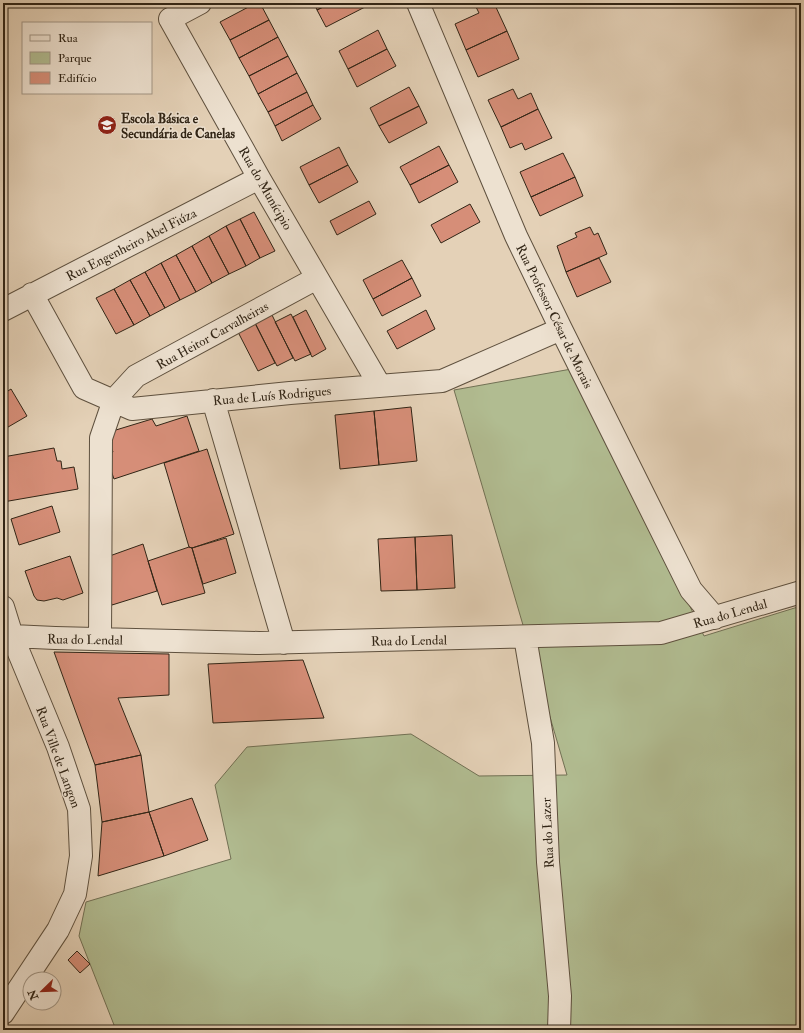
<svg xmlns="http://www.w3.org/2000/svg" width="804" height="1033" font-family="'IM FELL Double Pica',serif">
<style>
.green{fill:#b1bc91;stroke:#717054}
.building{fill:#d68e78;stroke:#312516}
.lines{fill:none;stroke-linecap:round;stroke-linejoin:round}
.minor-casing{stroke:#5e503e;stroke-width:24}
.minor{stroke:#ede1d0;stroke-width:22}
.labels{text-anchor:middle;stroke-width:3;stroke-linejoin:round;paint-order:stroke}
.poi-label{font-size:13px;font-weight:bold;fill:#312516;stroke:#ede1d0;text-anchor:start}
.street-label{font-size:13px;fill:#312516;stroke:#ede1d0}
</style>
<rect width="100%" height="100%" fill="#e4d1b7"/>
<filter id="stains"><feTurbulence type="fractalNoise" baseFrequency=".005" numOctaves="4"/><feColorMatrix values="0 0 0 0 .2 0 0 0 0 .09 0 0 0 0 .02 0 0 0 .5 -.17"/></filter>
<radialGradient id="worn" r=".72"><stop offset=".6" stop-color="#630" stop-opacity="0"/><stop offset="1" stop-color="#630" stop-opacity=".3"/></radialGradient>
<path class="green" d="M577 368 704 636 801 606V1030H116L79 936 86 902 231 859 215 785 247 747 411 734 479 776 567 775 454 390Z"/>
<path class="building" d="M256 3H260L269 20 230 40 220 22Z
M314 3H331L317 10Z
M331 3H363L365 7 326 27 317 10Z
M474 3H494L507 31 466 50 455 24 479 13Z
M269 20 278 37 239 58 230 40Z
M378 30 387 49 348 69 339 51Z
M507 31 519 59 478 77 466 50Z
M278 37 288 56 249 76 239 58Z
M387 49 396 66 357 87 348 69Z
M288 56 297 73 258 94 249 76Z
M297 73 307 92 268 112 258 94Z
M409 87 419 106 379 126 370 108Z
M513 89 518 99 531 93 538 109 501 127 488 100Z
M307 92 313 105 275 126 268 112Z
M313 105 321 119 282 141 275 126Z
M419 106 427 123 389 143 379 126Z
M538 109 552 138 525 150 522 143 510 148 501 127Z
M439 146 449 165 410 185 400 167Z
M339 147 348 165 309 185 300 167Z
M563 153 575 177 531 197 520 172Z
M348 165 358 182 319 203 309 185Z
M449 165 458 182 419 203 410 185Z
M575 177 583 196 540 216 531 197Z
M369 201 376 214 337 235 330 221Z
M470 204 480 222 441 243 431 225Z
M254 212 275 251 260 258 240 219Z
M240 219 260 258 246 266 226 226Z
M226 226 246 266 229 274 209 236Z
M590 227 594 235 598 233 607 254 566 272 557 246 577 237 575 233Z
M209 236 229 274 212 283 192 246Z
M192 246 212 283 196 292 176 255Z
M176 255 196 292 180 300 161 263Z
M599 258 611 282 577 297 566 272Z
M402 260 412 278 373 299 363 280Z
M161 263 180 300 165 308 145 272Z
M145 272 165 308 150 316 130 280Z
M412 278 421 296 382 316 373 299Z
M130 280 150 316 134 325 114 289Z
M114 289 134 325 116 334 96 298Z
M306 310 326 349 312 357 293 317Z
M426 310 435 329 397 349 387 331Z
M291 314 311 354 295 361 275 322Z
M272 315 293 358 277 366 255 323Z
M255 323 275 363 258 371 238 332Z
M11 389 27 416 3 430V394Z
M411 407 417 461 379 465 374 411Z
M374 411 379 465 340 469 335 415Z
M187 416 199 451 114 479 106 456 113 452 106 433 152 419 156 426Z
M54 448 57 461H61L62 469 74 467 78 489 3 502V457Z
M207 449 234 534 192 548 189 547 164 463Z
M52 506 60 532 19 545 11 519Z
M452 535 455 588 417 590 415 537Z
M415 537 417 590 381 591 378 539Z
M226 538 236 573 203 584 192 548Z
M143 544 157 591 112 605 106 584 104 558Z
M189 547 192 548 205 593 162 605 148 561Z
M70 556 83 593 63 600 57 598 44 601 37 600 34 596 25 571Z
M54 652 169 654V695L118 698 141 755 95 765Z
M303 660 324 718 213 723 208 664Z
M141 755 149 812 102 822 95 765Z
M192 798 208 840 164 856 149 812Z
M149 812 164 856 98 876 102 822Z
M77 951 90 964 80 973 68 960Z"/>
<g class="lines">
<g class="minor-casing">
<path id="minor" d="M200 3 170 19 259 178 380 386
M418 3 516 236 561 329 691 590 715 618
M32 294 84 388 132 409 290 393 442 381 561 329
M3 310 259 178
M213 400 284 643
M3 607 12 636 58 747 79 809 81 856 75 894 58 930 3 1013
M12 636 55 638 259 643 661 633 801 592
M525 637 543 743 548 862 560 996 559 1030
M100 639 101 438 114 400 136 376 317 278"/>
</g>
<use href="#minor" class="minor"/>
</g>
<defs>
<g id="school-disc" transform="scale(1)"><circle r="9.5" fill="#8f2418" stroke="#ede1d0"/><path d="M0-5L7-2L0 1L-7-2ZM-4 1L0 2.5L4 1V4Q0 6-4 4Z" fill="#fff"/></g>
</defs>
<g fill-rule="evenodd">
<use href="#school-disc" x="107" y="125"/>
</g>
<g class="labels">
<g class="poi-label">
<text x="121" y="123">Escola Básica e<tspan x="121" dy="15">Secundária de Canelas</tspan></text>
</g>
<g class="street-label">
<text transform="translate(266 188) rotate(60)" y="5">Rua do Munícipio</text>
<text transform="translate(131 244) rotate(-27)" y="5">Rua Engenheiro Abel Fiúza</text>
<text transform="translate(555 316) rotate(64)" y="5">Rua Professor César de Morais</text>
<text transform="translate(212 335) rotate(-29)" y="5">Rua Heitor Carvalheiras</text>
<text transform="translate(272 395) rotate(-5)" y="5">Rua de Luís Rodrigues</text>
<text transform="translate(730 613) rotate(-16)" y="5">Rua do Lendal</text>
<text transform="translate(85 639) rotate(1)" y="5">Rua do Lendal</text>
<text transform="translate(409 640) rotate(-1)" y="5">Rua do Lendal</text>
<text transform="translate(59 757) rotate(70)" y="5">Rua Ville de Langon</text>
<text transform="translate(547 833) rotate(-93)" y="5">Rua do Lazer</text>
</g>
</g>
<rect width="804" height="1033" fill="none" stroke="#e4d1b7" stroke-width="16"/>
<rect x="4" y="4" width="796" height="1025" fill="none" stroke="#312516" stroke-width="2"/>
<rect x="8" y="8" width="788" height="1017" fill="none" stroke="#312516"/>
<rect x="22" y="22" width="130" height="72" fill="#ede1d0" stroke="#a29686"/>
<rect x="30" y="35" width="20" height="6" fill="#ede1d0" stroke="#a29686"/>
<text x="58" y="42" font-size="12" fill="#312516">Rua</text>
<rect x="30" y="52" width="20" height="12" fill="#b1bc91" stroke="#a29686"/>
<text x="58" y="62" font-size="12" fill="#312516">Parque</text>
<rect x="30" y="72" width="20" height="12" fill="#d68e78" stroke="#a29686"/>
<text x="58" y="82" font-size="12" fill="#312516">Edifício</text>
<g transform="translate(42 991) rotate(247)"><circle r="19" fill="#ede1d0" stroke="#a29686"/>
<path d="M0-3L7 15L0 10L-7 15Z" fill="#8f2418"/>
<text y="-6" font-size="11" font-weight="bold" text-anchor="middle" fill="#312516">N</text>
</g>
<rect width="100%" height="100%" filter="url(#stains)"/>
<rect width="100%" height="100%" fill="url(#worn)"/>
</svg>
